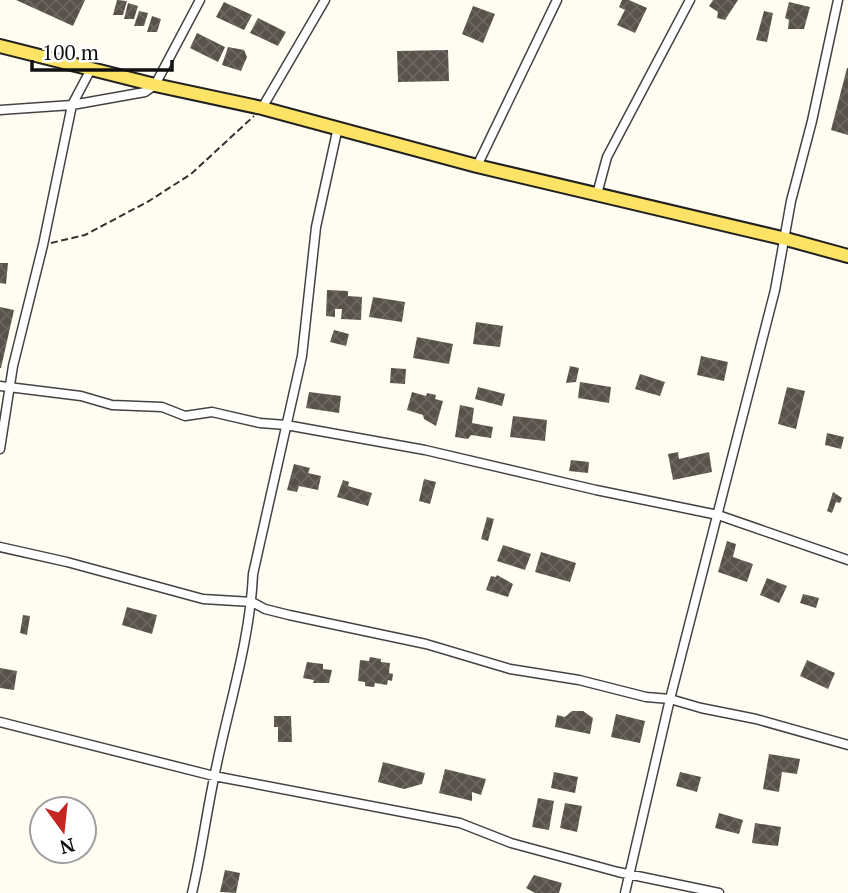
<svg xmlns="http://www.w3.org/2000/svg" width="848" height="893" font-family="'PT Serif',serif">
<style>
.building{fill:url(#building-cross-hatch)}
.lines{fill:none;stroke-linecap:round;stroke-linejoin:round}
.minor-casing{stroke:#434343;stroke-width:11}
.primary-casing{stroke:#212121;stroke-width:16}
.path{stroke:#323232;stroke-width:2;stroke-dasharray:7 3.5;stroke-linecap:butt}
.minor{stroke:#fff;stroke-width:8}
.primary{stroke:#fce365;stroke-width:12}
</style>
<defs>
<pattern id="building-cross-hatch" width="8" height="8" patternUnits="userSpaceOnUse" patternTransform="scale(1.75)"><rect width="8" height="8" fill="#59524b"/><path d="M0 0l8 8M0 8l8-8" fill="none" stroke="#6c6661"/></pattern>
</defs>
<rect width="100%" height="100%" fill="#fffdf2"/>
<path class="building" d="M16 0H85L73 26Z
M117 0 127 1 123 15H113Z
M622 0H629L647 8 635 33 617 25 625 10 619 7Z
M713 0H738L725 20 717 18 718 12 709 6Z
M224 2 252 15 244 30 216 17Z
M789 2 810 7 804 29H788L789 20 785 18Z
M128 3 138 6 134 19H124Z
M473 6 495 14 483 43 462 34Z
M139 11 148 13 144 26H134Z
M764 11 773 13 767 42 756 40Z
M152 16 161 19 157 32H147Z
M258 18 286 32 278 46 250 33Z
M197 33 225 47 218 62 190 48Z
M228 47 244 50 247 57 241 71 222 65Z
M448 50 449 81 398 82 397 51Z
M847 68H848V135L831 130Z
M0 263H8L6 284 0 283Z
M327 290 348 291V296L362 297 361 320 341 319 342 309H335V317L326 316Z
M373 297 405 302 402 322 369 317Z
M0 307 14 310 1 368H0Z
M476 322 503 326 500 347 473 344Z
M334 330 349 334 346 346 330 342Z
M417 337 453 344 449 364 413 358Z
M701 356 728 362 724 381 697 375Z
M570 366 579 368 576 382 566 383Z
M391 368 406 369 405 384 390 383Z
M640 374 665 382 660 396 635 389Z
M580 382 611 387 609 403 578 398Z
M478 387 505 394 502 406 475 399Z
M787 387 805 391 796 429 778 424Z
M309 392 341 396 339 413 306 408Z
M412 392 426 396 427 393 436 395 435 399 443 401 436 426 424 419 423 415 407 410Z
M460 405 474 408 472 423 493 427 491 438 471 435 468 439 455 437Z
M513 416 547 420 545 441 510 437Z
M827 433 844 437 841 449 825 445Z
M678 452 679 459 709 452 712 472 673 480 668 454Z
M571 460 589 462 588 473 569 471Z
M294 464 310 468 308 473 321 476 318 490 299 486 297 492 287 490Z
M424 479 436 482 430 504 419 501Z
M343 480 349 482 348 486 372 493 368 506 337 497Z
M833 492 842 498 840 503 836 502 832 513 827 511Z
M487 517 494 519 488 541 481 539Z
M727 541 736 544 733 557 753 564 747 582 718 572Z
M503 545 531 554 525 570 497 561Z
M541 552 576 563 570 582 535 572Z
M497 575 513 584 508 597 486 590 491 576 496 577Z
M767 578 787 586 779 603 760 595Z
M803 594 819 598 816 608 800 603Z
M127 607 157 615 152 634 122 625Z
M23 615 30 616 27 635 20 633Z
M370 657 381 659V662L390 663 389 673 393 674 392 681 388 680 387 685 375 683 374 687 365 686V682L358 681 360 660 369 661Z
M807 660 835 673 828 689 800 676Z
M307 662 323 664V669L332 670 329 683H313L314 680 303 678Z
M0 668 17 671 14 690 0 688Z
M572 711H583L593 718 590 734 555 727 557 715 565 717Z
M616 714 645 721 640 743 611 737Z
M274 716H291L292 742H278V727H274Z
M769 754 800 759 797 774 782 772 779 792 763 789Z
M383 762 425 773 422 784 404 789 378 782Z
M445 769 486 779 481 795 472 792V801L439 793Z
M554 772 578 777 575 793 551 788Z
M680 772 701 777 697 792 676 786Z
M538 798 554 801 549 830 532 827Z
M565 803 582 806 577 832 560 828Z
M719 813 743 820 739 834 715 828Z
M755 823 781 827 778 846 752 843Z
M225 870 240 873 236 893 220 892Z
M534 875 562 883 559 893H535L526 888Z"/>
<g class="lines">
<g class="minor-casing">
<path id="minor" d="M262 108 325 0
M0 110 72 105 145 92 155 85 200 0
M477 166 557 0
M597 194 607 157 690 0
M0 386 81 396 112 405 162 407 185 416 212 412 260 423 286 425 425 450 596 490 718 515 848 560
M0 449 13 366 43 245 72 105 91 69
M0 547 67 562 203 599 252 602 265 609 289 615 426 644 510 669 579 680 646 697 670 699 701 708 756 719 848 745
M0 722 214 776 460 823 511 843 618 872 719 893
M192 893C201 855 206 816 214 778 227 710 250 643 253 574L302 356 316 227 338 127
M625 893 670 699 775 290 791 201 812 121 838 0"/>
</g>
<g class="primary-casing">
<path id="primary" d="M0 46 155 85 262 108 477 166 786 239 848 256"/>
</g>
<path class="path" d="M51 243 85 235 149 201 191 174 254 116"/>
<use href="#minor" class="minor"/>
<use href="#primary" class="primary"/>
</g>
<g transform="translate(63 830) rotate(165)"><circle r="33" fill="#ffffff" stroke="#9f9f9f" stroke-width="2"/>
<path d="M0-5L12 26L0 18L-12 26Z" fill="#c52622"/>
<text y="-10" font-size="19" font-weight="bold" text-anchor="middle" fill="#101010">N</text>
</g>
<path d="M32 60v10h140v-10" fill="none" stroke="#101010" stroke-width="3.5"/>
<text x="42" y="60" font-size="21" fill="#101010" stroke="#ffffff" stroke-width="5" paint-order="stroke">100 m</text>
</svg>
